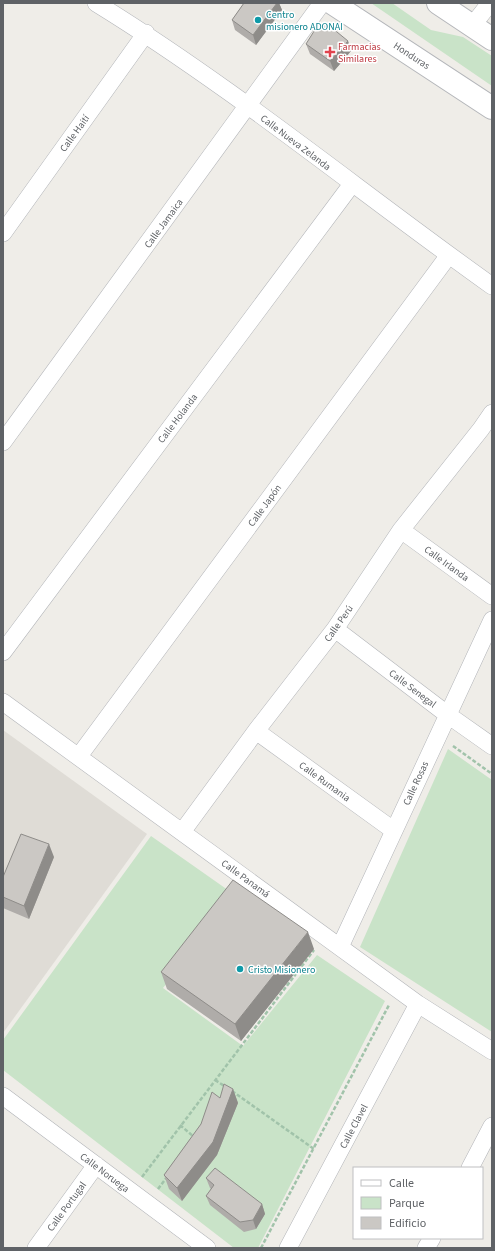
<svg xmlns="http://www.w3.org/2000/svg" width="495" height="1251" font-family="'Source Sans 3',sans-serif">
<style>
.education{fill:#dfdcd6}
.green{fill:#c9e3c8}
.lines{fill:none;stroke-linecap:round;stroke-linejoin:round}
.street-casing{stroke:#b2b4b8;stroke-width:18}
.secondary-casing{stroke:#b4b6ba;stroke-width:24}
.path{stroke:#a1c3aa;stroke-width:2.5;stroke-dasharray:4 2;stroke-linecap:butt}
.street{stroke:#fff;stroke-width:17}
.secondary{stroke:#fff;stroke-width:22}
.wall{fill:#afaca9}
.shaded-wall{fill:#8e8c89}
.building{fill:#cbc8c4;stroke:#8e8c89}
.culture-dot{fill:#0f9aa8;stroke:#fff;stroke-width:1.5}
.health-dot{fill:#e0444e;stroke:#fff;stroke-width:1.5}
.labels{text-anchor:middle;stroke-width:3;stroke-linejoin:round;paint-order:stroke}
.culture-label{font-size:10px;fill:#0d838f;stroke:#fff;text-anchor:start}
.health-label{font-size:10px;fill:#be3a42;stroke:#fff;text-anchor:start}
.street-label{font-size:10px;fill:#5f6266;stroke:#fff}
</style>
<rect width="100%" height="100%" fill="#efede8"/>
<path class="education" d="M3 730 147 834 3 1033Z"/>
<path class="green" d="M371 3H392L431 30 463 37 492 56V86Z
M448 749 492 780V1032L360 947Z
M151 836 235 895 163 988 243 1046 317 955 385 1001 258 1248H234L3 1070V1040Z"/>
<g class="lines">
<g class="street-casing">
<path id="street" d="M96 3C234 88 360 192 492 286
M472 26 490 3
M3 233 146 33
M3 442 322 3
M401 530 492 596
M335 629 448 715 492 746
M3 652 352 184
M3 702 418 1004 492 1051
M256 731 393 830
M79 756 449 255
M182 832 256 731 335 629 401 530 481 429 492 413
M340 947 492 620
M3 1096 207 1248
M470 1168 492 1126
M36 1248 96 1165
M288 1248 418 1004
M426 1248 432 1238"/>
</g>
<g class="secondary-casing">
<path id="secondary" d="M332 3 492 108
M438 3 492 39"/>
</g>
<path class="path" d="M453 746 492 774
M215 1080 226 1087
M232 1091 314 1149
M180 1125 194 1137
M142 1177 314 950
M158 1189 167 1177
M261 1248 389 1005"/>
<use href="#street" class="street"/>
<use href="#secondary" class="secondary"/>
</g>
<path class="wall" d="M244 3H279L282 10 256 45 235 30 232 20Z
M348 41 351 51 334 71 310 54 306 44Z
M54 857 29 919 3 908V877Z
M314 949 241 1041 167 989 161 972Z
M233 1089 238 1103 217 1155 182 1201 169 1189 164 1175 220 1098Z
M206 1178 262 1204 265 1214 256 1229 244 1232 210 1205 206 1196 211 1189 210 1188Z"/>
<path class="shaded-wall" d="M277 3H279L282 10 256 45 253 35Z
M348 41 351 51 334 71 330 61Z
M49 844 54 857 29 919 24 906Z
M308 932 314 949 241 1041 235 1024Z
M233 1089 238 1103 217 1155 182 1201 177 1188Z
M262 1204 265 1214 256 1229 253 1220Z"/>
<path class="building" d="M244 3H277L253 35 232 20Z
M326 23 348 41 330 61 306 44 316 28Z
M21 834 49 844 24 906 3 897V877Z
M233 880 308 932 235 1024 161 972Z
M224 1084 233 1089 213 1142 177 1188 164 1175 201 1124 212 1092 220 1098Z
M215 1168 262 1204 253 1220 240 1222 206 1196 214 1185 206 1178Z"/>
<g class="culture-dot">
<circle cx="258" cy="20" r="4"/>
<circle cx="240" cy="969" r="4"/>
</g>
<path class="health-dot" d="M328 46h4v4h4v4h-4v4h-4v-4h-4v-4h4z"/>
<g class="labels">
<g class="culture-label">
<text x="266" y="18">Centro<tspan x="266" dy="12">misionero ADONAI</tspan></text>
<text x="248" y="973">Cristo Misionero</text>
</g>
<g class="health-label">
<text x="338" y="50">Farmacias<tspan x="338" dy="12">Similares</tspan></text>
</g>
<g class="street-label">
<text transform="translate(412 55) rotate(33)" y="4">Honduras</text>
<text transform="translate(74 133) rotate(-54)" y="4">Calle Haití</text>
<text transform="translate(296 142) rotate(37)" y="4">Calle Nueva Zelanda</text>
<text transform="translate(163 223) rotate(-54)" y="4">Calle Jamaica</text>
<text transform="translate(177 418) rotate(-53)" y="4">Calle Holanda</text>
<text transform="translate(264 505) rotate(-54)" y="4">Calle Japón</text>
<text transform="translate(447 563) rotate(36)" y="4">Calle Irlanda</text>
<text transform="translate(338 623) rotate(-55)" y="4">Calle Perú</text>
<text transform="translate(413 688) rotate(37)" y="4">Calle Senegal</text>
<text transform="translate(325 781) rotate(36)" y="4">Calle Rumania</text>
<text transform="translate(415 783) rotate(-65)" y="4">Calle Rosas</text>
<text transform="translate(246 878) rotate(36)" y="4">Calle Panamá</text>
<text transform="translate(353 1126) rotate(-62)" y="4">Calle Clavel</text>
<text transform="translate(105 1172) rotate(37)" y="4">Calle Noruega</text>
<text transform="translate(66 1206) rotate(-54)" y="4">Calle Portugal</text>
</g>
</g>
<rect width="495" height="1251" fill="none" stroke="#5f6266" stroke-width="8"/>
<rect x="353" y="1167" width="130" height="72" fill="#ffffff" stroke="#bfc0c2"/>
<rect x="361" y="1180" width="20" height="6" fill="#ffffff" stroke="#bfc0c2"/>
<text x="389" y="1187" font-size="12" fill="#5f6266">Calle</text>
<rect x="361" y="1197" width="20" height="12" fill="#c9e3c8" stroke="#bfc0c2"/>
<text x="389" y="1207" font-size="12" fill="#5f6266">Parque</text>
<rect x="361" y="1217" width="20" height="12" fill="#cbc8c4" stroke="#bfc0c2"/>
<text x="389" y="1227" font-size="12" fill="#5f6266">Edificio</text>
</svg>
